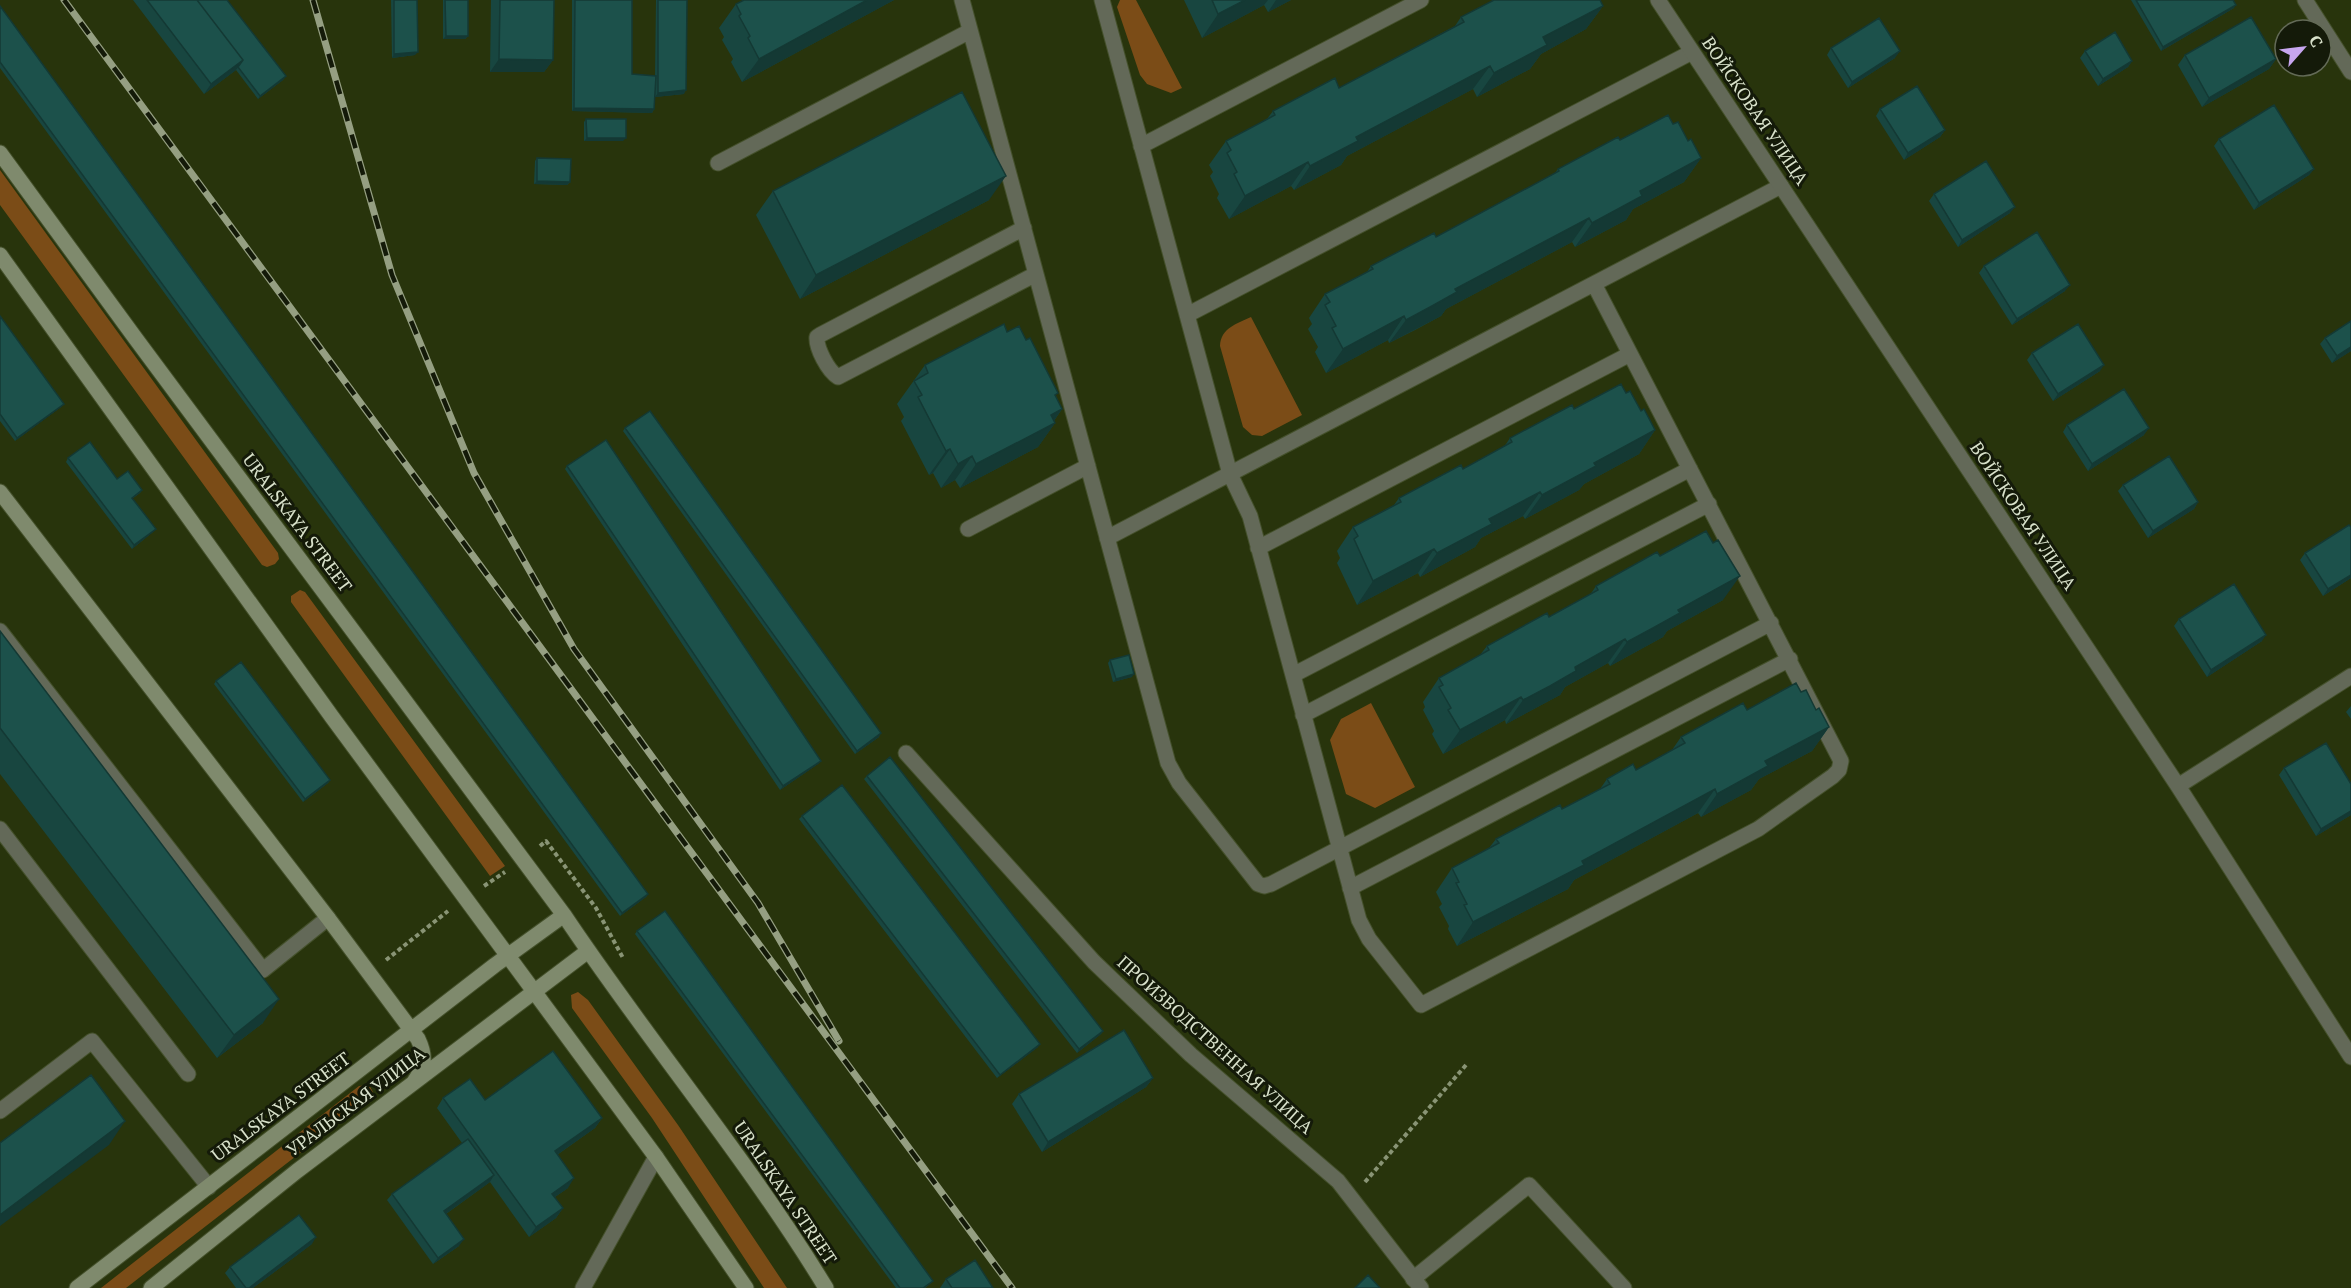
<svg xmlns="http://www.w3.org/2000/svg" width="2351" height="1288" font-family="'PT Serif',serif">
<style>
.green{fill:#7b4c17}
.lines{fill:none;stroke-linecap:round;stroke-linejoin:round}
.lane-casing{stroke:#44502b;stroke-width:17}
.street-casing{stroke:#44502b;stroke-width:17}
.secondary-casing{stroke:#44502b;stroke-width:17}
.path{stroke:#899475;stroke-width:4;stroke-dasharray:4.5 3;stroke-linecap:butt}
.lane{stroke:#636958;stroke-width:15}
.street{stroke:#636958;stroke-width:15}
.secondary{stroke:#7f8a6d;stroke-width:15}
.rail-casing{stroke:#959f82;stroke-width:7}
.rail{stroke:#141a09;stroke-width:4.5;stroke-dasharray:14;stroke-linecap:butt}
.wall{fill:#184640}
.shaded-wall{fill:#143934}
.building{fill:#1c514b;stroke:#143934;stroke-width:1.5}
.labels{text-anchor:middle;stroke-width:6;stroke-linejoin:round;paint-order:stroke}
.street-label{font-size:18px;fill:#d9e2cb;stroke:#141a09}
</style>
<rect width="100%" height="100%" fill="#28340c"/>
<path class="green" d="M1120 0H1136L1182 88 1171 93 1147 84 1140 75 1117 7Z
M0 170 278 553 279 559 275 564 267 567 262 565 0 205Z
M1251 317 1302 415 1262 436 1252 435 1243 427 1220 346C1221 328 1236 324 1251 317Z
M300 590 305 592 505 866 490 876 291 602V596Z
M1371 703 1415 787 1375 808 1346 794 1330 740 1341 719Z
M578 992 588 1000 678 1125 787 1288H764L652 1118 572 1008 571 995Z
M369 1085 373 1092 367 1101 126 1288H101L359 1086Z"/>
<g class="lines">
<g class="lane-casing">
<path id="lane" d="M962 0 1168 763 1179 783 1258 884 1264 886 1271 884 1771 623
M1102 0 1230 474 1250 516 1359 920 1369 939 1421 1005 1758 829 1833 776 1839 770 1841 761 1594 284
M1141 146 1421 0
M718 163 970 31
M1024 228 820 335 817 337C816 348 828 371 838 377L1036 274
M1187 315 1692 52
M968 529 1088 466
M1107 538 1781 186
M1258 548 1630 354
M0 631 263 970 328 918
M1293 675 1690 469
M1303 715 1709 504
M0 829 188 1074
M1350 888 1790 659
M0 1111 92 1041 209 1187
M1413 1279 1529 1185 1624 1288
M583 1288 656 1157"/>
</g>
<g class="street-casing">
<path id="street" d="M1658 0 2178 786 2351 1057
M2305 0 2351 72
M906 753 1094 962 1191 1055 1338 1181 1421 1288
M2178 786 2351 676"/>
</g>
<g class="secondary-casing">
<path id="secondary" d="M0 153 136 339 564 915C648 1041 747 1158 826 1288
M0 255 332 717 656 1157 746 1288
M0 492 328 918 418 1039C426 1056 425 1066 414 1082
M77 1288 495 965 564 915
M151 1288 297 1171 588 951"/>
</g>
<path class="path" d="M540 846 546 841 596 908 623 958
M484 886 505 872
M386 960 448 911
M1365 1182 1466 1065"/>
<use href="#lane" class="lane"/>
<use href="#street" class="street"/>
<use href="#secondary" class="secondary"/>
<g class="rail-casing">
<path id="rail" d="M64 0 1012 1288
M313 0 392 275 474 473 574 649 758 903 839 1041"/>
</g>
<use href="#rail" class="rail"/>
</g>
<path class="wall" d="M133 0H227L286 76 283 80 258 99 236 70 204 94Z
M391 0H417L415 55 392 58Z
M443 0H468V36L465 39H443Z
M491 0H554L553 60 544 72H490Z
M572 0H632V74L655 76 656 0H687L684 94 655 97 654 109 652 113 572 111Z
M894 0 742 82 731 62 733 59 722 40 724 37 719 28 736 4Z
M1184 0H1291L1268 12 1264 5 1202 38Z
M2131 0H2233L2234 8 2161 51Z
M0 6 648 894 646 897 620 916 0 68Z
M1603 6 1586 29 1541 54 1530 69 1477 97 1473 89 1347 156 1341 165 1294 190 1291 186 1229 219 1217 198 1219 194 1210 176 1213 172 1209 165 1226 141 1267 119 1273 111 1339 88 1455 26 1461 17Z
M1831 48 1895 58 1848 88 1827 55Z
M2085 51 2132 61 2128 67 2098 86 2080 58Z
M2185 55 2276 59 2269 69 2202 107 2178 65Z
M1880 109 1945 130 1940 137 1904 160 1876 116Z
M586 119 623 141H584V122Z
M1673 124 1688 141 1701 158 1684 182 1633 209 1626 220 1575 247 1572 242 1446 309 1441 316 1415 330 1389 343 1388 340 1326 373 1315 352 1318 347 1308 329 1312 324 1309 318 1325 294 1367 272 1371 266 1436 237 1554 174 1558 169 1620 140Z
M2219 139 2314 169 2309 175 2254 210 2214 146Z
M537 158 570 182 567 185 534 184 535 161Z
M773 191 989 200 800 299 756 215Z
M1934 194 2010 213 1958 247 1929 201Z
M1984 266 2065 291 2012 325 1979 273Z
M0 316 61 407 15 441 0 421Z
M1007 332 1056 396 1062 409 1054 421 1055 423 1038 447 960 488 955 480 941 488 933 473 929 475 901 421 904 417 897 404 925 365Z
M2325 338 2351 351 2332 363 2320 344Z
M2032 353 2100 371 2053 401 2027 360Z
M1626 393 1641 411 1655 430 1639 454 1584 484 1579 490 1525 519 1523 516 1481 538 1475 547 1420 577 1418 573 1357 605 1337 563 1340 558 1337 551 1353 527 1394 505 1399 498 1463 469 1504 447 1510 438 1574 409Z
M2067 425 2144 435 2088 471 2063 432Z
M625 428 879 737 855 754 623 431Z
M68 458 142 490 140 493 132 499 153 532 132 549 66 462Z
M567 466 821 761 818 764 780 790 565 469Z
M2123 485 2198 502 2194 509 2148 538 2118 491Z
M2305 553 2351 578 2323 596 2300 560Z
M1660 556 1723 600 1667 631 1663 637 1610 666 1608 663 1565 687 1560 695 1506 724 1505 720 1443 754 1432 734 1434 731 1423 710 1425 707 1423 702 1439 678 1480 655 1487 646 1549 617 1590 595 1596 586Z
M2179 619 2262 641 2207 677 2174 626Z
M0 631 263 1023 217 1058 0 774Z
M1110 660 1132 677 1113 682 1108 663Z
M216 681 330 780 328 783 303 802 214 684Z
M1801 692 1829 727 1812 751 1759 779 1751 790 1701 817 1698 813 1574 880 1568 889 1457 946 1448 929 1449 926 1439 907 1442 904 1436 892 1452 868 1489 848 1496 839 1562 809 1600 789 1607 779 1636 770 1672 750 1681 737 1747 710Z
M2351 706V719L2346 712Z
M2284 768 2351 784V815L2316 836 2279 775Z
M867 776 1103 1031 1101 1034 1077 1053 864 779Z
M802 816 1038 1047 997 1078 799 819Z
M637 931 933 1281 930 1284 925 1288H896L635 934Z
M1153 1078 1146 1087 1042 1152 1012 1104 1019 1094Z
M443 1098 485 1100 602 1118 595 1128 557 1155 568 1188 555 1197 563 1208 556 1218 529 1237 490 1182 446 1214 459 1246 433 1264 387 1200 392 1194 462 1143 437 1108Z
M312 1244 253 1288H236L225 1273 230 1267Z
M946 1279 993 1288H940Z"/>
<path class="shaded-wall" d="M867 0H894L742 82 759 59Z
M1245 0H1268L1264 5 1202 38 1218 14Z
M1276 0H1291L1268 12Z
M2236 5 2234 8 2161 51 2163 47Z
M1603 6 1586 29 1541 54 1530 69 1477 97 1494 73 1543 37Z
M446 36H468L465 39H443Z
M1900 51 1895 58 1848 88 1852 82Z
M418 52 415 55 392 58 394 54Z
M499 59 553 60 544 72H490Z
M2276 59 2269 69 2202 107 2209 98Z
M243 60 236 70 204 94 211 84Z
M2132 61 2128 67 2098 86 2103 79Z
M1490 66 1473 89 1347 156 1341 165 1294 190 1310 166 1356 137Z
M286 76 283 80 258 99 260 96Z
M686 90 684 94 655 97 658 93Z
M574 108 654 109 652 113 572 111Z
M1945 130 1940 137 1904 160 1908 153Z
M587 138H626L623 141H584Z
M1701 158 1684 182 1633 209 1626 220 1575 247 1592 223 1640 191Z
M1308 162 1291 186 1229 219 1245 196Z
M2314 169 2309 175 2254 210 2259 203Z
M1006 176 989 200 800 299 816 275Z
M537 181 570 182 567 185 534 184Z
M2015 207 2010 213 1958 247 1962 240Z
M1589 218 1572 242 1446 309 1441 316 1389 343 1406 320 1455 289Z
M2070 285 2065 291 2012 325 2017 319Z
M1404 316 1388 340 1326 373 1343 349Z
M2351 347V351L2332 363 2337 356Z
M2104 365 2100 371 2053 401 2058 394Z
M64 404 61 407 15 441 17 438Z
M1062 409 1051 425 1055 423 1038 447 960 488 976 464 1051 415Z
M2149 428 2144 435 2088 471 2092 464Z
M1655 430 1639 454 1584 484 1579 490 1525 519 1542 495 1594 463Z
M950 449 933 473 929 475 946 451Z
M972 456 955 480 941 488 958 464Z
M1540 492 1523 516 1481 538 1475 547 1420 577 1437 553 1489 519Z
M2198 502 2194 509 2148 538 2153 531Z
M156 529 153 532 132 549 134 545Z
M1434 549 1418 573 1357 605 1373 581Z
M2351 575V578L2323 596 2328 589Z
M1740 576 1723 600 1667 631 1663 637 1610 666 1627 642 1678 610Z
M2266 635 2262 641 2207 677 2211 670Z
M1625 639 1608 663 1565 687 1560 695 1506 724 1523 700 1575 667Z
M1134 674 1132 677 1113 682 1116 679Z
M1521 697 1505 720 1443 754 1460 730Z
M1829 727 1812 751 1759 779 1751 790 1701 817 1717 794 1765 761Z
M881 733 879 737 855 754 857 751Z
M821 761 818 764 780 790 783 786Z
M330 780 328 783 303 802 305 799Z
M1715 789 1698 813 1574 880 1568 889 1457 946 1473 922 1582 861Z
M2351 811V815L2316 836 2321 829Z
M648 894 646 897 620 916 622 913Z
M279 999 263 1023 217 1058 234 1035Z
M1103 1031 1101 1034 1077 1053 1079 1049Z
M1040 1044 1038 1047 997 1078 1000 1075Z
M1153 1078 1146 1087 1042 1152 1048 1142Z
M602 1118 595 1128 548 1161 555 1151Z
M125 1121 109 1145 0 1226V1215Z
M494 1175 490 1182 440 1218 444 1211Z
M574 1178 568 1188 546 1203 552 1194Z
M563 1208 556 1218 529 1237 536 1227Z
M316 1237 312 1244 253 1288H249Z
M464 1239 459 1246 433 1264 438 1258Z"/>
<path class="building" d="M147 0H197L243 60 211 84Z
M197 0H227L286 76 260 96 238 67 243 60Z
M394 0H417L418 52 394 54Z
M445 0H468V36H446Z
M500 0H554L553 60 499 59Z
M575 0H632V74L656 76 654 109 574 108Z
M658 0H687L686 90 658 93Z
M744 0H867L759 59 748 38 750 36 739 16 741 14 736 4Z
M1212 0H1245L1218 14Z
M1494 0H1600L1603 6 1543 37 1547 45 1494 73 1490 66 1356 137 1358 141 1310 166 1308 162 1245 196 1234 174 1237 172 1227 153 1231 150 1226 141 1275 115 1273 111 1335 78 1339 88 1464 22 1461 17Z
M2136 0H2233L2236 5 2163 47Z
M0 6 648 894 622 913 0 62Z
M2251 17 2276 59 2209 98 2185 55Z
M1879 18 1900 51 1852 82 1831 48Z
M2115 32 2132 61 2103 79 2085 51Z
M1917 86 1945 130 1908 153 1880 109Z
M962 92 1006 176 816 275 773 191Z
M2274 105 2314 169 2259 203 2219 139Z
M1668 115 1673 124 1678 122 1688 141 1691 139 1701 158 1640 191 1642 196 1592 223 1589 218 1455 289 1457 292 1432 306 1406 320 1404 316 1343 349 1332 328 1336 326 1325 305 1330 302 1325 294 1373 269 1371 266 1434 233 1436 237 1559 171 1558 169 1618 137 1620 140Z
M586 119H626V138H587Z
M537 158 571 159 570 182 537 181Z
M1986 161 2015 207 1962 240 1934 194Z
M2037 232 2070 285 2017 319 1984 266Z
M0 316 64 404 17 438 0 414Z
M2351 321V347L2337 356 2325 338Z
M1004 324 1007 332 1019 326 1026 340 1030 338 1058 393 1055 395 1062 409 1051 415 1055 423 976 464 972 456 958 464 950 449 946 451 918 397 922 395 914 381 928 373 925 365Z
M2078 324 2104 365 2058 394 2032 353Z
M1621 384 1626 393 1630 391 1641 411 1644 409 1655 430 1594 463 1596 466 1542 495 1540 492 1489 519 1492 524 1437 553 1434 549 1373 581 1354 539 1358 536 1353 527 1401 502 1399 498 1461 465 1463 469 1512 442 1510 438 1572 405 1574 409Z
M2124 389 2149 428 2092 464 2067 425Z
M650 411 881 733 857 751 625 428Z
M606 440 821 761 783 786 567 466Z
M90 442 117 479 128 471 142 490 132 498 156 529 134 545 68 458Z
M2169 456 2198 502 2153 531 2123 485Z
M2349 525 2351 527V575L2328 589 2305 553Z
M1706 531 1713 543 1718 540 1740 576 1678 610 1680 613 1653 628 1627 642 1625 639 1575 667 1576 671 1550 686 1523 700 1521 697 1460 730 1448 710 1451 708 1439 687 1443 685 1439 678 1489 650 1487 646 1547 613 1549 617 1598 590 1596 586 1657 552 1660 556Z
M2234 584 2266 635 2211 670 2179 619Z
M0 631 279 999 234 1035 0 728Z
M1129 655 1134 674 1116 679 1110 660Z
M241 662 330 780 305 799 216 681Z
M1796 683 1801 692 1806 690 1816 710 1819 708 1829 727 1765 761 1768 766 1717 794 1715 789 1582 861 1584 865 1473 922 1464 905 1467 904 1456 883 1459 882 1452 868 1499 843 1496 839 1560 805 1562 809 1610 784 1607 779 1633 764 1636 770 1685 743 1681 737 1743 703 1747 710Z
M2326 743 2351 784V811L2321 829 2284 768Z
M890 757 1103 1031 1079 1049 867 776Z
M842 785 1040 1044 1000 1075 802 816Z
M665 911 933 1281 923 1288H900L637 931Z
M1124 1030 1153 1078 1048 1142 1019 1094Z
M553 1051 602 1118 555 1151 574 1178 552 1194 563 1208 536 1227 443 1098 470 1079 485 1100Z
M91 1075 125 1121 0 1215V1143Z
M468 1139 494 1175 444 1211 464 1239 438 1258 392 1194Z
M299 1215 316 1237 249 1288H246L230 1267Z
M975 1260 993 1288H952L946 1279Z
M1368 1275 1380 1288H1355Z"/>
<g class="labels">
<g class="street-label">
<text transform="translate(1755 111) rotate(56)" y="6">ВОЙСКОВАЯ УЛИЦА</text>
<text transform="translate(2023 516) rotate(56)" y="6">ВОЙСКОВАЯ УЛИЦА</text>
<text transform="translate(297 523) rotate(53)" y="6">URALSKAYA STREET</text>
<text transform="translate(1215 1045) rotate(42)" y="6">ПРОИЗВОДСТВЕННАЯ УЛИЦА</text>
<text transform="translate(356 1102) rotate(-37)" y="6">УРАЛЬСКАЯ УЛИЦА</text>
<text transform="translate(281 1107) rotate(-37)" y="6">URALSKAYA STREET</text>
<text transform="translate(785 1193) rotate(56)" y="6">URALSKAYA STREET</text>
</g>
</g>
<g transform="translate(2303 48) rotate(62)"><circle r="28" fill="#141a09" stroke="#636a57" stroke-width="1.5"/>
<path d="M0-4.5L10 22L0 15L-10 22Z" fill="#c7a6ef"/>
<text y="-9" font-size="16" font-weight="bold" text-anchor="middle" fill="#d9e2cb">С</text>
</g>
</svg>
